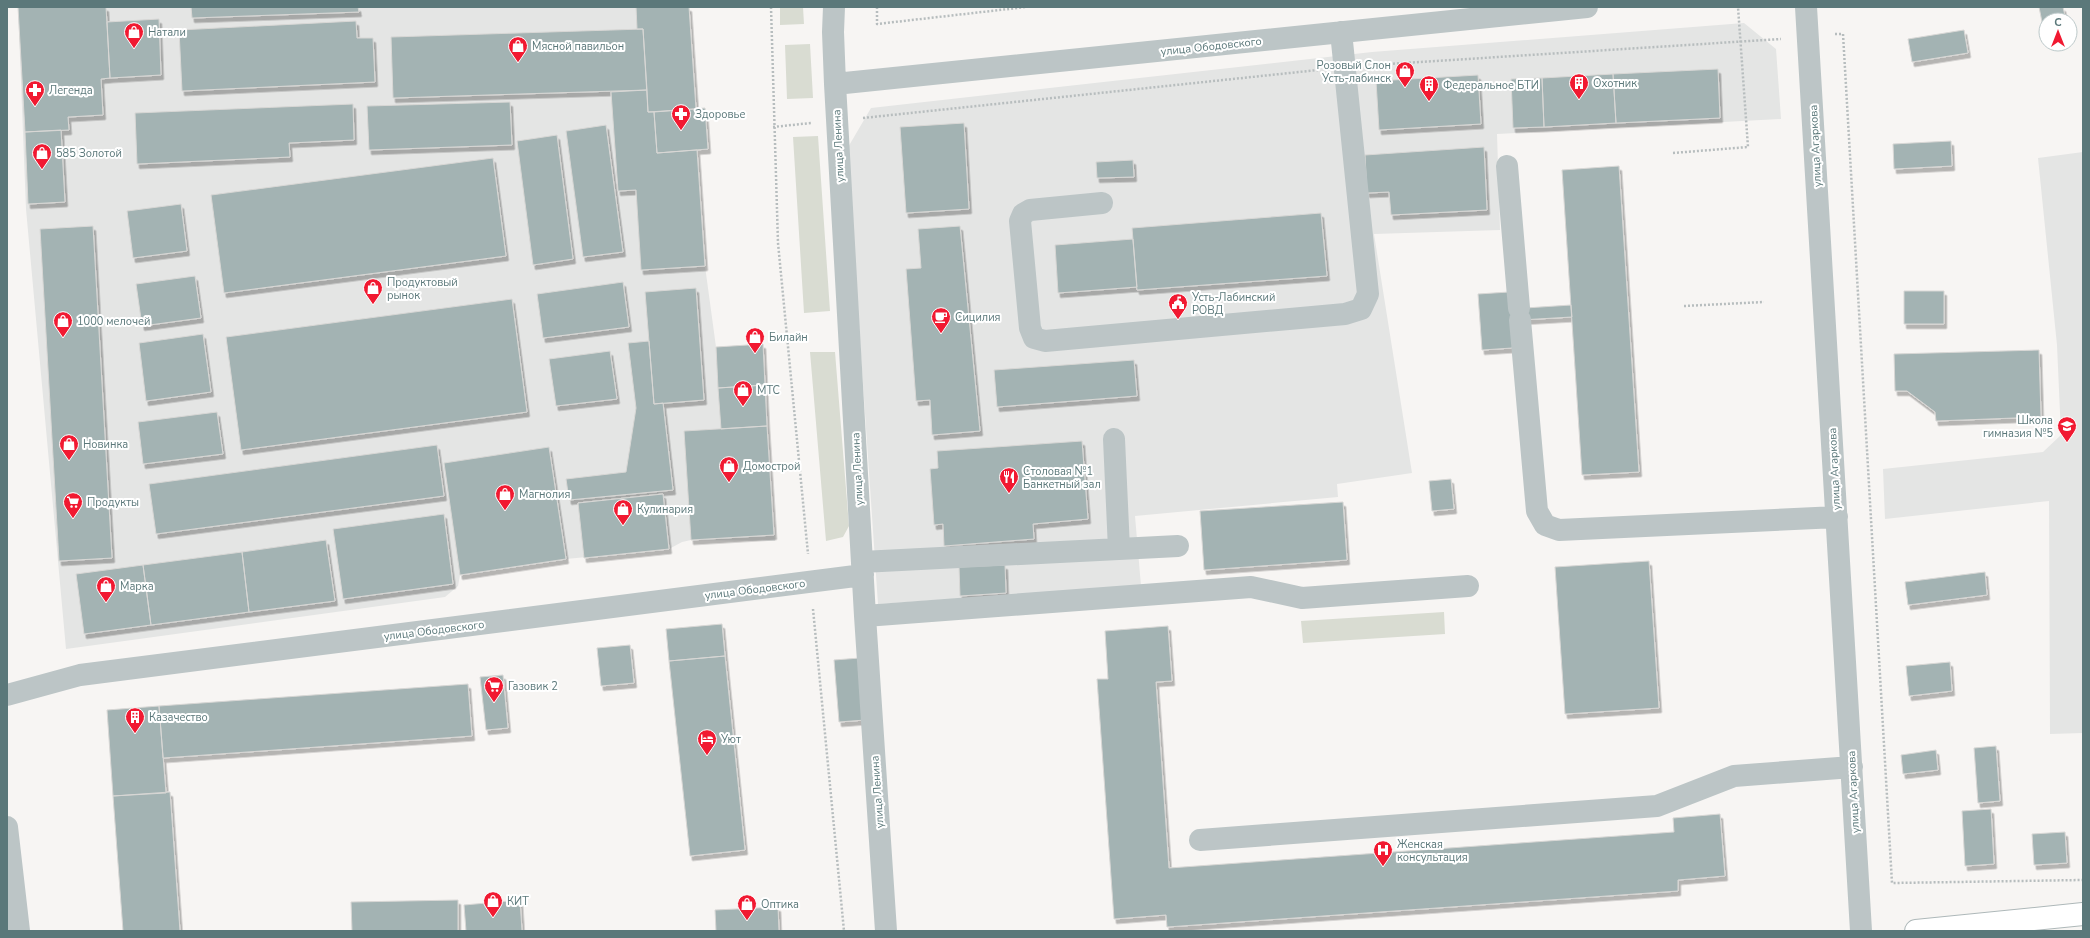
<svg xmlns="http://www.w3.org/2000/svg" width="2090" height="938" font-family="'Nunito Sans',sans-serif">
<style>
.built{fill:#e4e5e4}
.green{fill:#d9dcd2}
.building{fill:#a3b3b3;stroke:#d8d7d5;filter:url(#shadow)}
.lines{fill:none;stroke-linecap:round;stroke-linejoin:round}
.major-casing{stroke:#aeb8b9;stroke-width:24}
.path{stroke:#b7bdbe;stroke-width:2.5;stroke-dasharray:2 2;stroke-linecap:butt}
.minor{stroke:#bcc5c6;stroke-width:22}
.major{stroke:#fff;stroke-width:22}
.labels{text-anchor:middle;stroke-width:4;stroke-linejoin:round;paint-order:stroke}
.poi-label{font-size:11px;fill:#5b787a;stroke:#fff;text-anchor:start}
.street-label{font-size:11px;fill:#5b787a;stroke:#fff}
</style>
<defs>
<filter id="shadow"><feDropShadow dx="2.5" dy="4.5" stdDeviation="0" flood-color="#0004"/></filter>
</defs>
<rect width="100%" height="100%" fill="#f7f5f3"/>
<path class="built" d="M18 7H689L696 109 705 108 708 149 697 150 705 266 716 347 763 344 775 541 691 540 682 542 669 549 566 559 460 575 458 586 445 597 66 649 26 209Z
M1744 23 1776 49 1781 119 1497 134 1500 230 1374 234 1412 473 1337 484 1338 497 1135 516 1141 586 878 604 847 149 871 108 1372 52Z
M2083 152V733L2050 734 2049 501 1885 519 1883 469 2043 452 2061 435 2057 345 2038 158Z"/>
<path class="green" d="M780 7H803L804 24 780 25Z
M810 44 813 98 787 99 785 45Z
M818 136 830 311 804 313 793 137Z
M810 352H835L849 526 843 537 826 541Z
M1444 612 1445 634 1303 643 1301 621Z"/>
<path class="building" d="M18 7H106L110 78 101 79 103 115 68 117 69 130 25 132Z
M191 7H358L359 12 192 18Z
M636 7H689L696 109 648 112 643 29H637Z
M2039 7H2063L2066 20H2046V31L2044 32Z
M159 19 161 75 110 78 107 22Z
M356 21 357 38H373L375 82 182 91 179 30Z
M643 29 647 90 393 98 391 37Z
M1964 30 1968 53 1912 62 1908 39Z
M1718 69 1720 118 1616 123 1613 74Z
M1613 74 1616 123 1544 127 1542 78Z
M1478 75 1481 124 1379 130 1376 81Z
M1542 78 1544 127 1513 128 1511 79Z
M647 90 648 112H654L657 153 697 150 705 266 641 270 636 190 618 191 611 92Z
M510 102 512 145 369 150 367 106Z
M353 104 354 140 289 143 290 157 137 164 135 113Z
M705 108 708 149 657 153 654 112Z
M964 123 969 209 906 213 900 127Z
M606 125 623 252 583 257 566 131Z
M61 130 65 202 28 204 25 132Z
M557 135 573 259 533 265 517 141Z
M1951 141 1952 166 1894 169 1893 144Z
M1484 147 1487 210 1391 215 1389 192 1367 193 1365 155Z
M493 158 506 256 224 293 211 195Z
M1133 160 1134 177 1097 178 1096 162Z
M1619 166 1639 472 1582 475 1562 170Z
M181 204 187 251 133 258 127 211Z
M1321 213 1327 276 1137 290 1132 228Z
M93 226 112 558 59 561 40 229Z
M960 226 980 431 932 435 930 400 916 401 906 269 921 268 918 229Z
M1133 239 1137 287 1058 293 1055 245Z
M195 276 201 318 142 326 136 284Z
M623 282 629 327 543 338 537 294Z
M696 288 704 400 654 404 645 292Z
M1904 291H1944V324H1904Z
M1509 292 1510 309 1571 305 1572 317 1520 320 1512 348 1482 350 1478 294Z
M512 299 527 412 241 450 226 337Z
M203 334 211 392 146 401 139 343Z
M649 341 654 404 663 403 673 490 569 500 566 479 626 472 636 408 628 343Z
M763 344 765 385 718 388 716 347Z
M2039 350 2041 417 1936 421 1935 412 1907 391H1895L1894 354Z
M610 351 617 399 556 406 549 359Z
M1134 360 1137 396 997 407 994 370Z
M765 385 767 426 721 429 718 388Z
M217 412 223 454 143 464 138 422Z
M767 426 774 535 691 540 684 431Z
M1082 441 1088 519 1033 524 1034 539 944 546 943 524 934 525 930 469 938 468 937 451Z
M437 445 444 496 156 534 149 484Z
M549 447 566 559 460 575 444 463Z
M1451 479 1454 509 1432 511 1429 481Z
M663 494 669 549 584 558 578 503Z
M1343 502 1347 560 1204 570 1200 511Z
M444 514 453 584 343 599 333 529Z
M326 540 335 601 249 612 242 552Z
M242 552 249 612 151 625 143 565Z
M1649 561 1659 708 1565 714 1555 567Z
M143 565 151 625 84 634 76 574Z
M1005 565 1006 593 960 596 959 567Z
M1985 572 1987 595 1908 605 1905 582Z
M722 624 725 656 669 661 666 629Z
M1168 626 1172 681 1156 682 1169 868 1674 832 1673 818 1720 814 1725 876 1678 880V891L1167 927 1166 915 1114 919 1097 679H1108L1105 631Z
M630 645 634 683 601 686 597 648Z
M725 656 745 850 690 856 669 661Z
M860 658 865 720 839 722 834 660Z
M1950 662 1952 691 1909 696 1906 666Z
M503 675 508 728 486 730 480 677Z
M468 684 472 736 163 758 159 706Z
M159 706 166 793 113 796 107 710Z
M1996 746 2000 801 1978 803 1974 748Z
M1936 750 1938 770 1903 774 1901 755Z
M170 792 180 931H123L113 796Z
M1991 809 1994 864 1965 866 1962 811Z
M2065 832 2067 863 2034 865 2032 834Z
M458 900V931H352L351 902Z
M520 900 522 931H466L464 905Z
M778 907 779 931H716L715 910Z"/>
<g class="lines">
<g class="major-casing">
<path id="major" d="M1916 931 2083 914"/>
</g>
<path class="path" d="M771 7 778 243 808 554
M877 7V24L1026 7
M1835 34H1843L1892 883 2083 880
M1373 65 1781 39
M863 118 1318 70
M773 127 811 123
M1673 153 1748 147 1738 7
M1684 306 1764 302
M813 609 844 931"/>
<path class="minor" d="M834 7 833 32 835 84 865 616 886 931
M1806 7 1861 931
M835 84 1587 7
M1507 166 1519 308
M1102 203 1030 210 1023 214 1020 221 1030 328 1034 338 1045 341 1345 314 1361 309 1368 294 1341 32
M1520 320 1537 511 1545 525 1559 530 1837 517
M1114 439 1119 549
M862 562 1178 546
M865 616 1251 587 1302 598 1468 586
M7 695 80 675 863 575
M7 827 19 931
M1200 840 1657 806 1734 776 1852 767"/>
<use href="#major" class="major"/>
</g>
<defs>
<g id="shop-pin" transform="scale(1)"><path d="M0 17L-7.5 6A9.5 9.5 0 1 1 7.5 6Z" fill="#f11931" stroke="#fff"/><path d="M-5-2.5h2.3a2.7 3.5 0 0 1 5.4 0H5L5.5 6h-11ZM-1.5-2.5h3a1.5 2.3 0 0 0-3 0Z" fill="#fff"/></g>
<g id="building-pin" transform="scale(1)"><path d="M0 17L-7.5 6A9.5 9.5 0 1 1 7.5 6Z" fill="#f11931" stroke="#fff"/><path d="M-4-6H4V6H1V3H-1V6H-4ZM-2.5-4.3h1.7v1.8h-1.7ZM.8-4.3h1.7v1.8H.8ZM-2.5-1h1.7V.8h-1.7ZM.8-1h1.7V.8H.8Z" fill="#fff"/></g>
<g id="pharmacy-pin" transform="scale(1)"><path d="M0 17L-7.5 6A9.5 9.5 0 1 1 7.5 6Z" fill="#f11931" stroke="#fff"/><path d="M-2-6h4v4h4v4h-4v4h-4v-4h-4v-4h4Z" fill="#fff"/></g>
<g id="civic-pin" transform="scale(1)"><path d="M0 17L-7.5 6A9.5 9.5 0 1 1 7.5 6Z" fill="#f11931" stroke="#fff"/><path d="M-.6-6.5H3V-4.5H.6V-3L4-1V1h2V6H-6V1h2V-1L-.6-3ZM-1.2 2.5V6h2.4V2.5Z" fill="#fff"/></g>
<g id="cafe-pin" transform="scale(1)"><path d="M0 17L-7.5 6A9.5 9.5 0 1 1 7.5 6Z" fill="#f11931" stroke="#fff"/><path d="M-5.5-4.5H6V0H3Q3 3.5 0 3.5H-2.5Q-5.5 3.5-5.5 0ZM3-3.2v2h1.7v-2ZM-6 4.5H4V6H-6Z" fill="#fff"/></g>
<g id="school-pin" transform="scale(1)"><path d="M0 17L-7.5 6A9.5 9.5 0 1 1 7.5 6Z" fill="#f11931" stroke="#fff"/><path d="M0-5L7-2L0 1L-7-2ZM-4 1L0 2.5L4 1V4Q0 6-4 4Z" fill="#fff"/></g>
<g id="restaurant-pin" transform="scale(1)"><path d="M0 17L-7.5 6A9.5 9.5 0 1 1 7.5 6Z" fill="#f11931" stroke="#fff"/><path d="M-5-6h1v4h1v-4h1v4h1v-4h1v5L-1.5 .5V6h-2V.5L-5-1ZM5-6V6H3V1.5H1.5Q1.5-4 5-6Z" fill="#fff"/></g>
<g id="supermarket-pin" transform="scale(1)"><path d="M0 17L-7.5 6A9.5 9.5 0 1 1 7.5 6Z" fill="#f11931" stroke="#fff"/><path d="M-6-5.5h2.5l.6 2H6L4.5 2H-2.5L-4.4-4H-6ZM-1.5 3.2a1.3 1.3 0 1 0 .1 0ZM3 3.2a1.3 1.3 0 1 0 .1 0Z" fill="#fff"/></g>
<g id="hotel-pin" transform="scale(1)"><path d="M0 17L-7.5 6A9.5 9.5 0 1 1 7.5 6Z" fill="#f11931" stroke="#fff"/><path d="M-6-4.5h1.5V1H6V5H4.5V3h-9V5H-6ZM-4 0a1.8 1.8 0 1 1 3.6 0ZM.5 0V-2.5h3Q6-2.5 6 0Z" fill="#fff"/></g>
<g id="hospital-pin" transform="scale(1)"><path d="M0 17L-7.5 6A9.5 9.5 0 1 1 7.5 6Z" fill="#f11931" stroke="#fff"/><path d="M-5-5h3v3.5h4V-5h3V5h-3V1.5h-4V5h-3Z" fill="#fff"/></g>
</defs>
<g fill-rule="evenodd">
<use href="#shop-pin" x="134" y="32"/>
<use href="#shop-pin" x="518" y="46"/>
<use href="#shop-pin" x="1405" y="71"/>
<use href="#building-pin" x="1579" y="83"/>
<use href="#building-pin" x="1429" y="85"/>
<use href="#pharmacy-pin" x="35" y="90"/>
<use href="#pharmacy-pin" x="681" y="114"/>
<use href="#shop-pin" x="42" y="153"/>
<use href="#shop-pin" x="373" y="288"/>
<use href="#civic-pin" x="1178" y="303"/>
<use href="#cafe-pin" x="941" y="317"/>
<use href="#shop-pin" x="63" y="321"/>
<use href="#shop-pin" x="755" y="337"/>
<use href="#shop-pin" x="743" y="390"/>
<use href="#school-pin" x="2067" y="426"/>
<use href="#shop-pin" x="69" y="444"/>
<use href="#shop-pin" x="729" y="466"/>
<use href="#restaurant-pin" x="1009" y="477"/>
<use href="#shop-pin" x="505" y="494"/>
<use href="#supermarket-pin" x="73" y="502"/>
<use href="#shop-pin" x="623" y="509"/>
<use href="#shop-pin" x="106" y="586"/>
<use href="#supermarket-pin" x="494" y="686"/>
<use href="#building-pin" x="135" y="717"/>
<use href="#hotel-pin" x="707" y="739"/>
<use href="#hospital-pin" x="1383" y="850"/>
<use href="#shop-pin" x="493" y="901"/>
<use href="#shop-pin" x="747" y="904"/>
</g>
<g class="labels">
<g class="poi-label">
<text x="148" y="36">Натали</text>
<text x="532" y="50">Мясной павильон</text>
<text x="1391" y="69" text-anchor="end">Розовый Слон<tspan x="1391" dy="13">Усть-лабинск</tspan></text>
<text x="1593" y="87">Охотник</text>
<text x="1443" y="89">Федеральное БТИ</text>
<text x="49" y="94">Легенда</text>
<text x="695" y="118">Здоровье</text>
<text x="56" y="157">585 Золотой</text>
<text x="387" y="286">Продуктовый<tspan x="387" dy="13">рынок</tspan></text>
<text x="1192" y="301">Усть-Лабинский<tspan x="1192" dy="13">РОВД</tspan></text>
<text x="955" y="321">Сицилия</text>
<text x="77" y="325">1000 мелочей</text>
<text x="769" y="341">Билайн</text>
<text x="757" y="394">МТС</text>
<text x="2053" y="424" text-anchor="end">Школа<tspan x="2053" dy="13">гимназия №5</tspan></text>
<text x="83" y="448">Новинка</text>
<text x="743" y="470">Домострой</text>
<text x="1023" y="475">Столовая №1<tspan x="1023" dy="13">Банкетный зал</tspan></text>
<text x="519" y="498">Магнолия</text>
<text x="87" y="506">Продукты</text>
<text x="637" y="513">Кулинария</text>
<text x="120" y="590">Марка</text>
<text x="508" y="690">Газовик 2</text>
<text x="149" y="721">Казачество</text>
<text x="721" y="743">Уют</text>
<text x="1397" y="848">Женская<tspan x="1397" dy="13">консультация</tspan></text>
<text x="507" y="905">КИТ</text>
<text x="761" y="908">Оптика</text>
</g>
<g class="street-label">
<text transform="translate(1211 46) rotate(-6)" y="4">улица Ободовского</text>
<text transform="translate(838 146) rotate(-93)" y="4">улица Ленина</text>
<text transform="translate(1815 146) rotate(-93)" y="4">улица Агаркова</text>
<text transform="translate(857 469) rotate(-93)" y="4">улица Ленина</text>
<text transform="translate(1834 469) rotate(-93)" y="4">улица Агаркова</text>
<text transform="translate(755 589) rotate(-7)" y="4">улица Ободовского</text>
<text transform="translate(434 630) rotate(-7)" y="4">улица Ободовского</text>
<text transform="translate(877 792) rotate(-94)" y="4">улица Ленина</text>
<text transform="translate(1853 792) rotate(-93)" y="4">улица Агаркова</text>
</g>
</g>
<rect width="2090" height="938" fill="none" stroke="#5b787a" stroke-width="16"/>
<g transform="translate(2058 32)"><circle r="19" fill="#ffffff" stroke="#bdc9ca"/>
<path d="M0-3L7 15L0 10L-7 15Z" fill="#f11931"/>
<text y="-6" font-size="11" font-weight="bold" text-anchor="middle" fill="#5b787a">С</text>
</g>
</svg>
